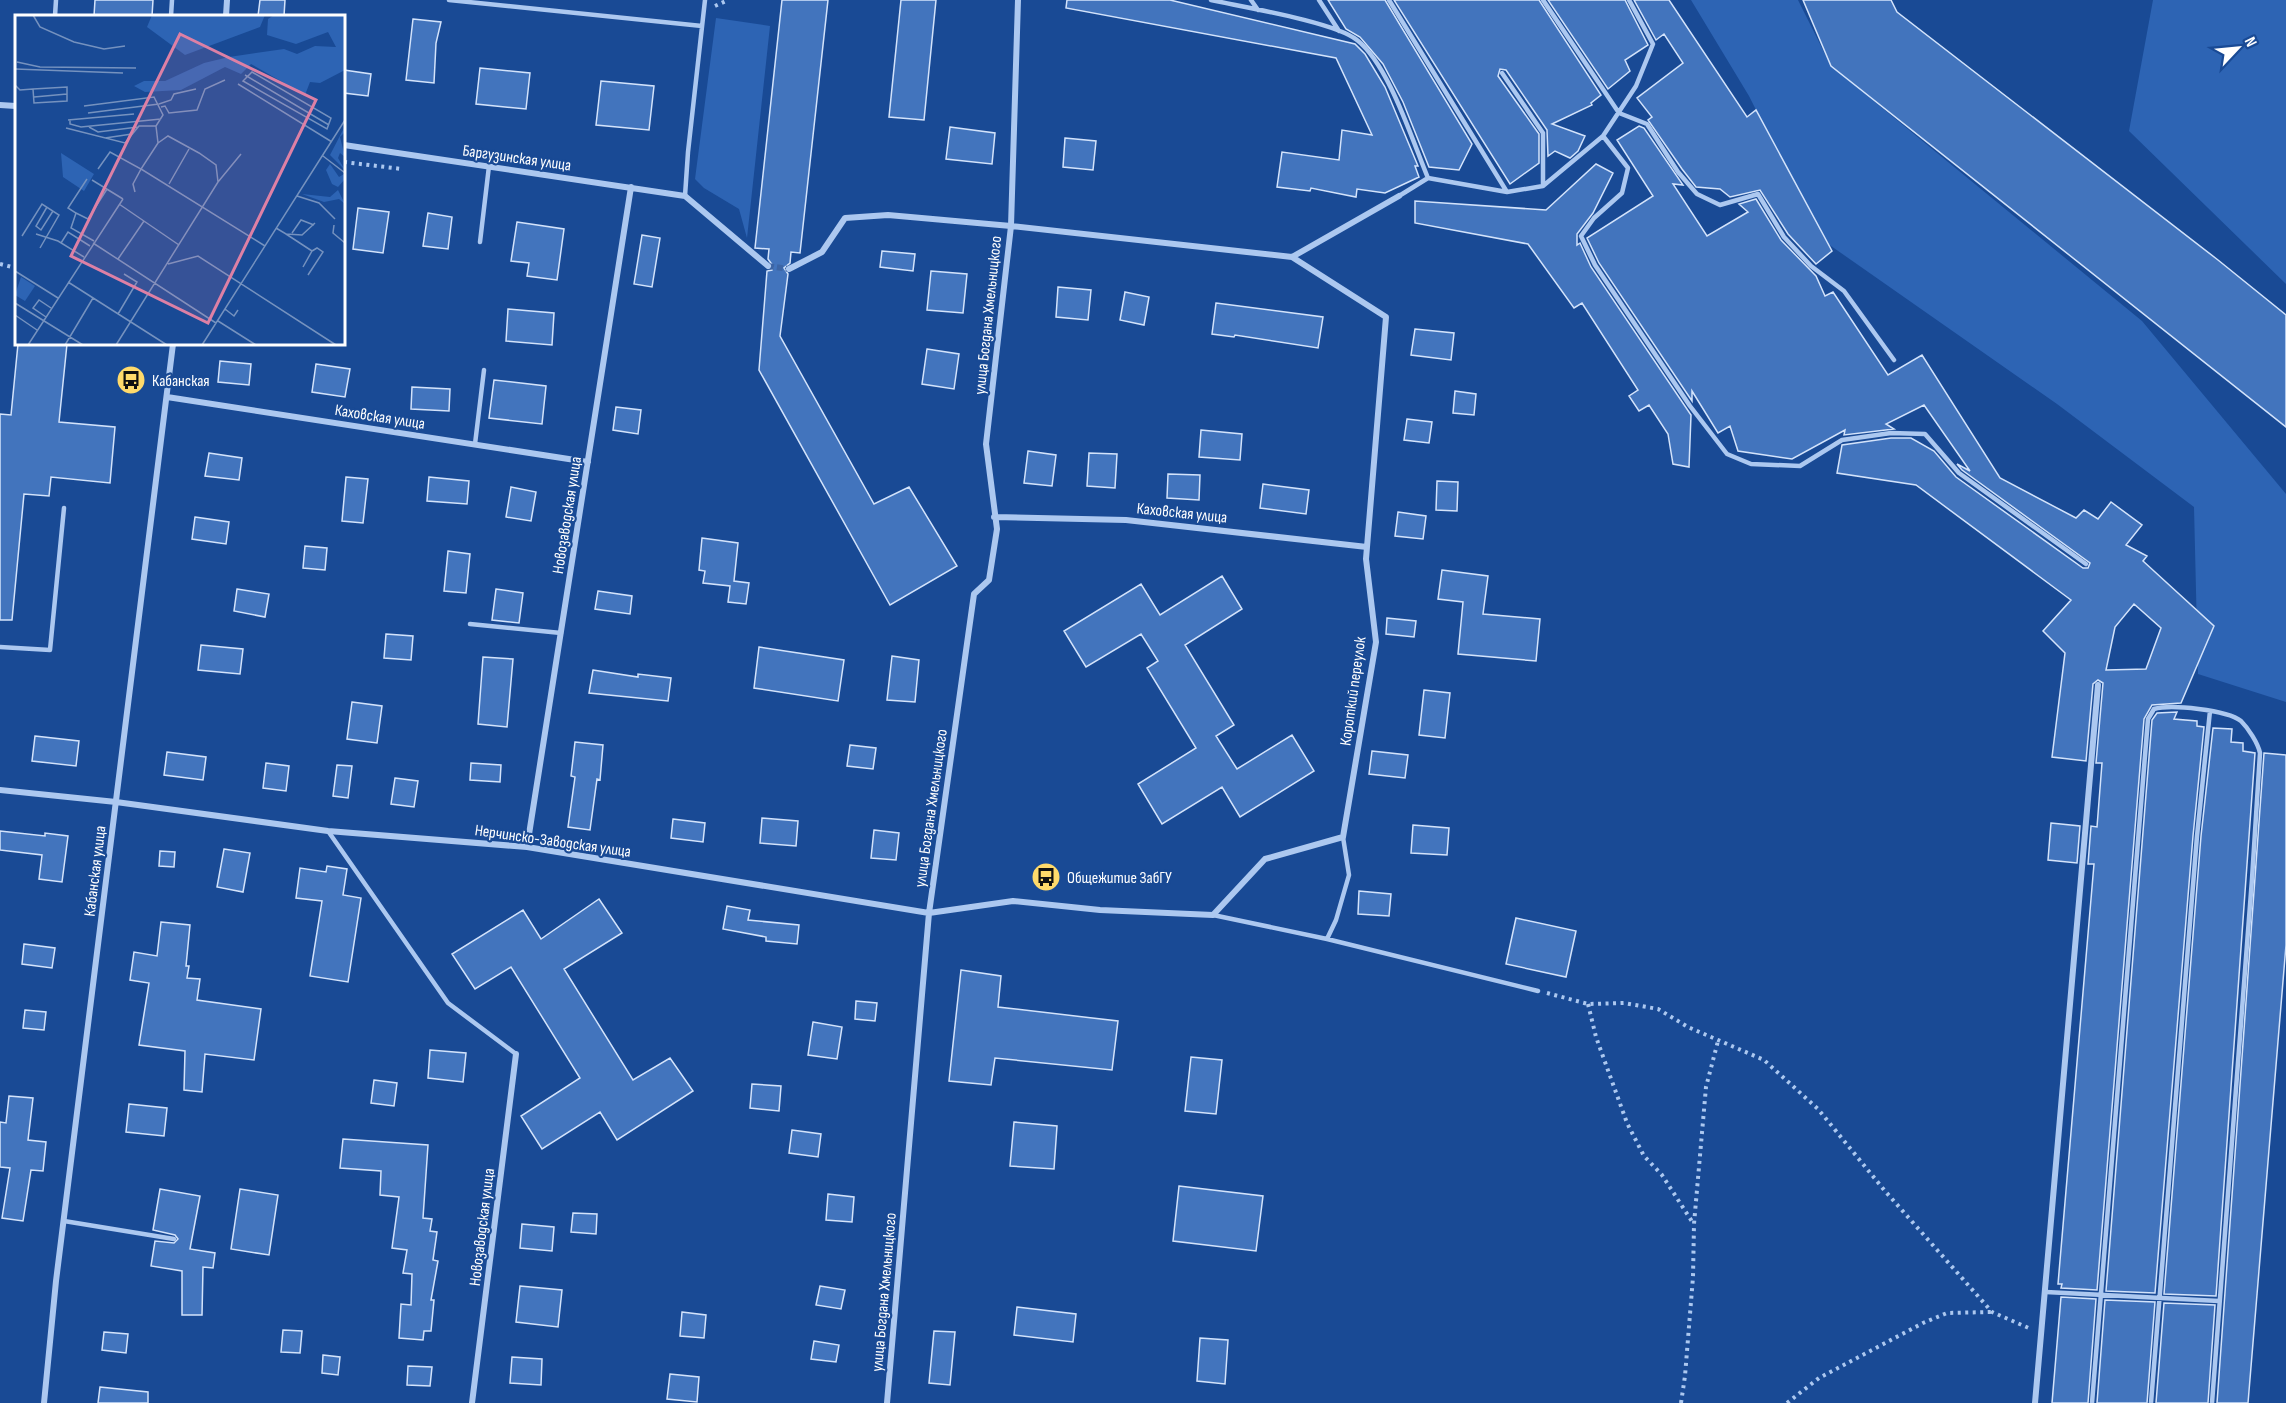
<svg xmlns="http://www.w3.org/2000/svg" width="2286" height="1403" font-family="'Sofia Sans Condensed',sans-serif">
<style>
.green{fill:#2d64b4}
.building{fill:#4274bd;stroke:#d3e3fb;stroke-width:1.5;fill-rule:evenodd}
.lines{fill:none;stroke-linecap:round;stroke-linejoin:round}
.street-tunnel{stroke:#3c65a5;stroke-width:6;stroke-dasharray:6 3;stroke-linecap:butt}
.path{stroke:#acc8f0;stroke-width:4;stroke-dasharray:3 4.5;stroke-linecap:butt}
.lane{stroke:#acc8f0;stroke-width:4.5}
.street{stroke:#acc8f0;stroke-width:6}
.labels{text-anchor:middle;stroke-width:4.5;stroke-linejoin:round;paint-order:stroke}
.street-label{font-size:16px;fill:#fff;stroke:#194a95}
.poi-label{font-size:16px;fill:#fff;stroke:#194a95;text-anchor:start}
.inset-road{fill:none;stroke:#7592bf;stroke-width:1.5}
.view{fill:#dd80a5;fill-opacity:0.15;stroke:#dd80a5;stroke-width:3}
.inset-edge{fill:none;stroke:#fff;stroke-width:3}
</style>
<rect width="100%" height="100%" fill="#194a95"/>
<path class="green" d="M1691 0H1798L1831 66 2142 321 2286 494V702L2198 674 2194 507 2057 404 1821 239 1749 96Z
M2153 0H2286V284L2129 131Z
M716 18 770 26 747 238 739 209 704 188 695 179Z"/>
<path class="building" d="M95 0H153L152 16H94Z
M260 0H285L284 16H258Z
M782 0H828L800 253 791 252 790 263 784 268 788 274 780 336 874 504 909 487 957 566 890 605 759 370 767 271 772 270 773 266 768 259 769 249 755 248Z
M901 0H936L924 120 889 117Z
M1067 0H1170L1355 44 1365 54 1385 87 1418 166H1415L1419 177 1385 193 1357 189 1356 197 1311 188 1310 191 1277 187 1282 152 1339 160 1342 130 1372 135 1336 58 1066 8Z
M1328 0H1385L1472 144 1459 170 1429 167 1403 102 1383 64 1360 37 1346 29Z
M1394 0H1539L1601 95 1591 103 1592 105 1552 124 1585 136 1578 151 1570 158 1555 151 1548 156 1547 130 1506 70 1500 69 1498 76 1539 134V163L1510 184Z
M1548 0H1625L1648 45 1625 60 1630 71 1608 89Z
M1634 0H1669L1747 117 1756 110 1832 251 1816 264 1788 234 1760 190 1730 197 1720 189 1696 187 1682 169 1648 120 1652 117 1637 98 1683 63 1664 34 1656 40Z
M1803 0H1891L1897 12 2218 260 2286 315V427L1831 66Z
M413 19 441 22 436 43 434 83 406 80Z
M480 68 530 73 526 109 476 104Z
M344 70 371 74 368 96 344 93Z
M601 81 654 86 649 130 596 125Z
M1639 126 1644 128 1683 185 1673 184 1707 236 1748 212 1739 204 1756 199 1781 240 1816 276 1825 296 1833 292 1888 375 1922 355 2000 478 2076 518 2084 510 2098 519 2111 502 2142 525 2126 545 2147 556 2143 561 2214 626 2181 703 2152 705 2144 719 2097 1290 2061 1288 2062 1284H2058L2094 864H2088L2091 826 2097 827 2102 763H2096L2103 683 2098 680 2093 684 2086 761 2052 757 2065 653 2043 631 2071 600 1916 485 1837 473 1842 445 1891 438H1911L1934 451 1956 477 2083 568H2088L2090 563 1962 470 1957 464 1970 471 1924 405 1886 424 1894 429 1844 435 1845 430 1792 459 1738 451 1730 426 1718 433 1692 391V401L1599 263 1587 238 1653 196 1617 140ZM2134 604 2161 628 2146 669 2106 670 2115 627Z
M950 127 995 133 992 164 946 159Z
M1065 138 1096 141 1093 170 1063 167Z
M1596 164 1613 173 1593 213 1577 234V245L1580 243 1591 267 1691 415 1689 467 1673 464 1668 434 1649 405 1639 411 1629 396 1638 390 1582 303 1574 308 1528 244 1415 223V201L1546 210Z
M358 208 389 212 383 253 353 249Z
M428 213 452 217 448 249 423 246Z
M517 222 564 229 557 280 527 276 529 263 511 261Z
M642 235 660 238 652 287 634 284Z
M882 251 915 254 913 271 880 267Z
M931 271 967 274 963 313 927 310Z
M1058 287 1091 290 1088 320 1056 317Z
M1125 292 1149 297 1144 325 1120 320Z
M1216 303 1323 317 1318 348 1235 335 1234 337 1212 334Z
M508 309 554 313 552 345 506 341Z
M1415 329 1454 333 1451 360 1411 355Z
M18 344H67L59 422 115 427 110 483 51 477 49 496 24 494 12 620H0V414L11 415Z
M927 349 959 354 954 389 922 384Z
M220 361 251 364 249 385 218 382Z
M316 364 350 369 345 397 312 392Z
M494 380 546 386 542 424 489 418Z
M412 387 450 389 449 411 411 409Z
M1455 391 1476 394 1474 415 1453 413Z
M616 407 641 410 638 434 613 430Z
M1407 419 1432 422 1429 443 1404 440Z
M1201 430 1242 434 1240 460 1199 457Z
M1028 451 1056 455 1052 486 1024 483Z
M209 453 242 458 239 480 205 476Z
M1089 453 1117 454 1115 488 1087 486Z
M1168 474 1200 475 1199 500 1167 498Z
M346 477 368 479 363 523 342 521Z
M429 477 469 481 467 504 427 501Z
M1437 481 1458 482 1457 511 1436 510Z
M1263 484 1309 490 1306 514 1260 508Z
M511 487 536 492 531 521 506 517Z
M1398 512 1426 516 1423 539 1395 536Z
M195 517 229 522 226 544 192 539Z
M702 538 738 543 734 581 749 583 746 604 728 602 730 586 703 583 705 571 699 570Z
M305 546 327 548 325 570 303 568Z
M448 551 470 554 466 593 444 591Z
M1442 570 1488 576 1483 614 1540 619 1536 661 1458 654 1463 602 1438 599Z
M1222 576 1242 609 1185 645 1234 725 1216 736 1237 769 1292 735 1314 771 1240 817 1222 787 1162 824 1138 784 1196 748 1147 668 1158 661 1141 634 1086 667 1064 631 1141 584 1160 615Z
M237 589 269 594 265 617 234 611Z
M496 589 523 593 519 623 492 620Z
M598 591 632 596 630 614 595 609Z
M1387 618 1416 621 1414 637 1386 634Z
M386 634 413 636 411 660 384 658Z
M201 645 243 649 240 674 198 670Z
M759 647 844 660 838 701 754 688Z
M892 656 919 660 915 702 887 700Z
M483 657 513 659 507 727 478 724Z
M593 670 638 677V674L671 678 668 701 589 693Z
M1424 690 1450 693 1445 738 1419 735Z
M352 702 382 706 377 743 347 739Z
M2177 712 2174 719 2197 721V726L2204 727 2193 836 2155 1293 2106 1291 2152 720 2157 713Z
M2213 728 2232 729 2231 742 2243 743V751L2255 753 2216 1296 2164 1294 2201 836Z
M35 736 79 741 76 766 32 761Z
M575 742 603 745 600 780 597 779 590 830 568 827 575 777 571 776Z
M850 745 876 748 873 769 847 766Z
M1372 751 1408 755 1405 778 1369 774Z
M167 752 206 757 203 780 164 775Z
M2264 753 2286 755V945L2248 1403H2217Z
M266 763 289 766 286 791 263 788Z
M471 763 501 765 500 782 470 780Z
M337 765 352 766 348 798 333 796Z
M395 778 418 781 414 807 391 804Z
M762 818 798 821 796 846 760 843Z
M673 819 705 823 703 842 671 838Z
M2051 823 2080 826 2077 863 2048 860Z
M1413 825 1449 828 1447 855 1411 853Z
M874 830 899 833 896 860 871 858Z
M0 831 45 836V833L68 836 62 882 39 879 42 855 0 850Z
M224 849 250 853 243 892 217 887Z
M160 851 175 852 174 867 159 866Z
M327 866 347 869 343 895 361 898 348 982 310 976 322 901 296 898 300 868 326 872Z
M1359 891 1391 894 1389 916 1358 914Z
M599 899 622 933 564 969 633 1080 670 1058 693 1091 617 1140 600 1112 542 1149 521 1116 580 1078 511 967 475 989 452 954 523 910 541 939Z
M727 906 750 910 748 920 799 925 797 944 766 941V937L723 929Z
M1516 918 1576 931 1566 977 1506 964Z
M161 922 190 925 186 966H189L187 978 200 979 197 1000 261 1009 254 1060 205 1054 202 1092 184 1090 185 1051 139 1045 149 983 130 980 134 952 157 956Z
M24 944 55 948 52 968 22 964Z
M961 970 1001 976 998 1007 1118 1021 1112 1070 995 1058 991 1085 949 1081Z
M856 1001 877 1003 875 1021 855 1019Z
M25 1010 46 1012 44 1030 23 1028Z
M813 1022 842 1027 837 1059 808 1055Z
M430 1050 466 1053 463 1082 428 1078Z
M1191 1057 1222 1060 1216 1114 1185 1111Z
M374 1080 397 1083 394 1106 371 1103Z
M752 1084 781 1086 779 1111 750 1108Z
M9 1096 33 1098 28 1140 46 1142 43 1171 31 1170 23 1221 2 1218 10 1168 0 1167V1122L6 1123Z
M129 1104 167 1108 164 1136 126 1132Z
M1014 1122 1057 1126 1054 1169 1010 1166Z
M792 1130 821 1134 818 1157 789 1153Z
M343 1139 428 1145 423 1218 432 1219 430 1231 437 1232 433 1260 438 1261 431 1300H434L431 1331H424L423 1340 399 1338 401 1304 411 1305 412 1274 403 1273 407 1250 392 1248 399 1197 380 1195 381 1171 340 1168Z
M1179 1186 1263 1196 1256 1251 1173 1241Z
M160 1189 200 1196 190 1249 215 1253 213 1268 203 1267 202 1315H182V1271L151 1266 155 1241 174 1243 178 1239 175 1235 153 1230Z
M240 1189 278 1195 269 1255 231 1249Z
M828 1194 854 1197 852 1222 826 1220Z
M573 1213 597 1214 596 1234 571 1232Z
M522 1224 554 1227 552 1251 520 1248Z
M520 1286 562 1290 558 1327 516 1322Z
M820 1286 845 1290 841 1309 816 1305Z
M2061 1297 2096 1299 2088 1403H2052Z
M2105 1300 2155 1302 2147 1403H2097Z
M2164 1303 2215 1305 2208 1403H2156Z
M1017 1307 1076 1314 1073 1342 1014 1335Z
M682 1312 706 1315 704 1338 680 1336Z
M283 1330 302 1331 300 1353 281 1352Z
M934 1331 955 1332 950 1385 929 1383Z
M104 1332 128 1334 126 1353 102 1350Z
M1200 1338 1228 1340 1225 1384 1197 1381Z
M814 1341 839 1345 836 1362 811 1359Z
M323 1355 340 1357 338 1375 322 1373Z
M512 1357 542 1359 541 1385 510 1383Z
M408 1366 432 1367 430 1386 407 1385Z
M670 1374 699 1377 697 1402 667 1399Z
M100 1387 148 1392V1403H98Z"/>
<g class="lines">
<path class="street-tunnel" d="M768 266 789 269"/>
<path class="path" d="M715 6 728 0
M344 162 402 169
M0 264 16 268
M1547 993 1588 1004 1624 1003 1658 1009 1688 1027 1764 1060 1818 1109 1885 1191 1992 1312 2031 1329
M1588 1004 1596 1037 1627 1123 1644 1156 1662 1175 1693 1223
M1681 1403 1685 1376 1693 1277 1694 1224 1706 1087 1718 1041
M1787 1403 1819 1378 1923 1323 1947 1313 1992 1312"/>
<path class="lane" d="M449 0 702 26
M1211 0C1243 7 1335 22 1357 40 1389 65 1412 140 1428 178
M1251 0 1258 10
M1319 0 1339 31
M1389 0 1507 192
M1543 0 1619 113 1647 124 1678 172 1697 194 1720 205 1758 194 1784 237 1811 266 1844 291 1894 360
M55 16 56 0
M171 16 172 0
M1502 73 1543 133V186
M1603 136 1628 168 1622 193 1594 218 1581 236 1595 265 1690 406 1727 454 1751 464 1800 466 1842 440 1891 433 1925 434 1959 473 2086 564
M685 196 688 152 705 0
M1399 196 1428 178 1507 192 1543 186 1603 136 1636 86 1653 44 1629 0
M480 242 489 166
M475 444 484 370
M470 624 561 633
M0 647 50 650 64 508
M328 831 448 1003 516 1054
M1213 915 1327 939 1538 991
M1327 939 1336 920 1349 875 1343 837
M64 1221 174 1239
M2046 1292 2219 1301
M2092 1403 2148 719 2154 709C2171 704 2227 710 2241 721 2248 728 2258 743 2260 753L2252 879 2212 1403
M2151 1403 2197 836 2210 711"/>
<path class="street" d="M226 16 227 0
M0 105 16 106
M344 145 685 196 768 266
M789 269 822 252 845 218 888 215 1011 226 1018 0
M167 397 588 462
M994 517 1126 520 1367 547
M0 790 116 802 328 831 527 847 929 913 1013 901 1100 910 1213 915 1265 859 1343 837 1376 642 1366 559 1386 317 1292 257
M527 847 631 187
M44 1403 56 1281 173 344
M472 1403 516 1054
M887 1403 929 913 974 594 989 580 997 529 986 444 1011 226 1292 257 1399 196
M2035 1403 2098 685"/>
</g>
<defs>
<g id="bus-disc" transform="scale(1.5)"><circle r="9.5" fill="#ffda6b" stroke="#194a95"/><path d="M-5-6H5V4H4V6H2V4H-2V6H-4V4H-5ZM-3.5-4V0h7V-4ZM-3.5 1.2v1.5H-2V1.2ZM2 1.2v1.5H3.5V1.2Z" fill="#111"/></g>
</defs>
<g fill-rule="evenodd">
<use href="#bus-disc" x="131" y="380"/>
<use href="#bus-disc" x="1046" y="877"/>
</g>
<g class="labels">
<g class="street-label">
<text transform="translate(517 157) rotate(8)" y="6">Баргузинская улица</text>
<text transform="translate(987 315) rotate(-84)" y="6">улица Богдана Хмельницкого</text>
<text transform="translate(380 416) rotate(9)" y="6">Каховская улица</text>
<text transform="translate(1182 512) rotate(6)" y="6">Каховская улица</text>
<text transform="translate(566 515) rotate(-81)" y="6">Новозаводская улица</text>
<text transform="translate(1352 691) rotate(-82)" y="6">Короткий переулок</text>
<text transform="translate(930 808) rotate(-82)" y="6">улица Богдана Хмельницкого</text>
<text transform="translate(553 840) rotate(8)" y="6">Нерчинско-Заводская улица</text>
<text transform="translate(94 871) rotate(-83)" y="6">Кабанская улица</text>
<text transform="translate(481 1227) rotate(-83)" y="6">Новозаводская улица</text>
<text transform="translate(883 1292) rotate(-85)" y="6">улица Богдана Хмельницкого</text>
</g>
<g class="poi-label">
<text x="152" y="386">Кабанская</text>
<text x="1067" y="883">Общежитие ЗабГУ</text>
</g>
</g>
<g transform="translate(15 15)">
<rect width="330" height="330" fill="#194a95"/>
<path d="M137 0H250L245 12 170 40 132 12ZM259 0H330V55L305 68 295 67 290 80 236 49 226 59 210 52 166 75 130 77 119 71 129 66H150L189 48 214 42 269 34 282 39 300 31 321 32 313 17 281 29 252 20 253 4ZM330 111V122L329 118 325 122 330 142 325 138 323 143 330 155 315 140ZM46 138 79 159 69 176 48 162ZM315 149 324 162 329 159 330 164 323 172 317 169 311 155ZM323 175 330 189 324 184 309 187 287 179 315 182ZM6 262 20 271 10 286 0 280Z" fill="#2d64b4"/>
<path class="inset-road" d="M18 0 25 12 59 27 89 34 110 31M2 47 25 52 121 53M0 54 108 58M237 57 316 103 312 114 228 66ZM230 60 314 110M223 69 317 127M0 70 5 75 18 74 52 72V86L19 88 18 74M19 82 52 79M69 91 139 82 148 100 141 111 143 128 126 154 250 231M146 92 150 91 154 98 182 95 190 74 210 65M73 98 144 89 156 85 159 79 181 74M53 105 119 99M55 105V109L66 112 146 104M74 112 83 117 123 112M51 113 110 128 124 111H141M90 123 117 119M308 141 330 158M83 154 95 137 126 154 118 169 120 177M72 164 53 193 61 198 56 213 79 226M77 165 108 184M203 167 226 139M154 169 174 134M282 181 304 188 320 204M104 189 164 230M32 192 21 211 26 215 38 196M61 198 73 204 92 174M319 210 318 218 330 228M261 213 271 219 287 220 300 208M277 218 286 205 299 210M21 219 43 226 69 242M271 219 297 236 302 233 308 237 293 260M7 221 27 189 44 200 25 233M46 228 53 217 75 231M78 228 201 308M103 244 129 206M153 249 183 241 321 330M288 252 297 236M0 256 43 283M53 267 152 330M0 288 68 330M210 294 219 301 223 295M103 299 122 267 109 259M0 300 22 315M31 302 18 293 24 285 36 293M203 306 241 330M13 330 108 184M50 330 78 283M101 330 203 167 201 150 184 138 153 121 143 128M187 330 330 105"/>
<path class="view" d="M165 19 301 85 193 308 56 241Z"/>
<rect width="330" height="330" class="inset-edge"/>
</g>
<g transform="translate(2238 48) rotate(64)" stroke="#194a95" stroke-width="4.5" paint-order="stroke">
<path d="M0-4.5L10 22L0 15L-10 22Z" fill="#ffffff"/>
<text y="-9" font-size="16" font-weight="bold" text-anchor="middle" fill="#ffffff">N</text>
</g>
</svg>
